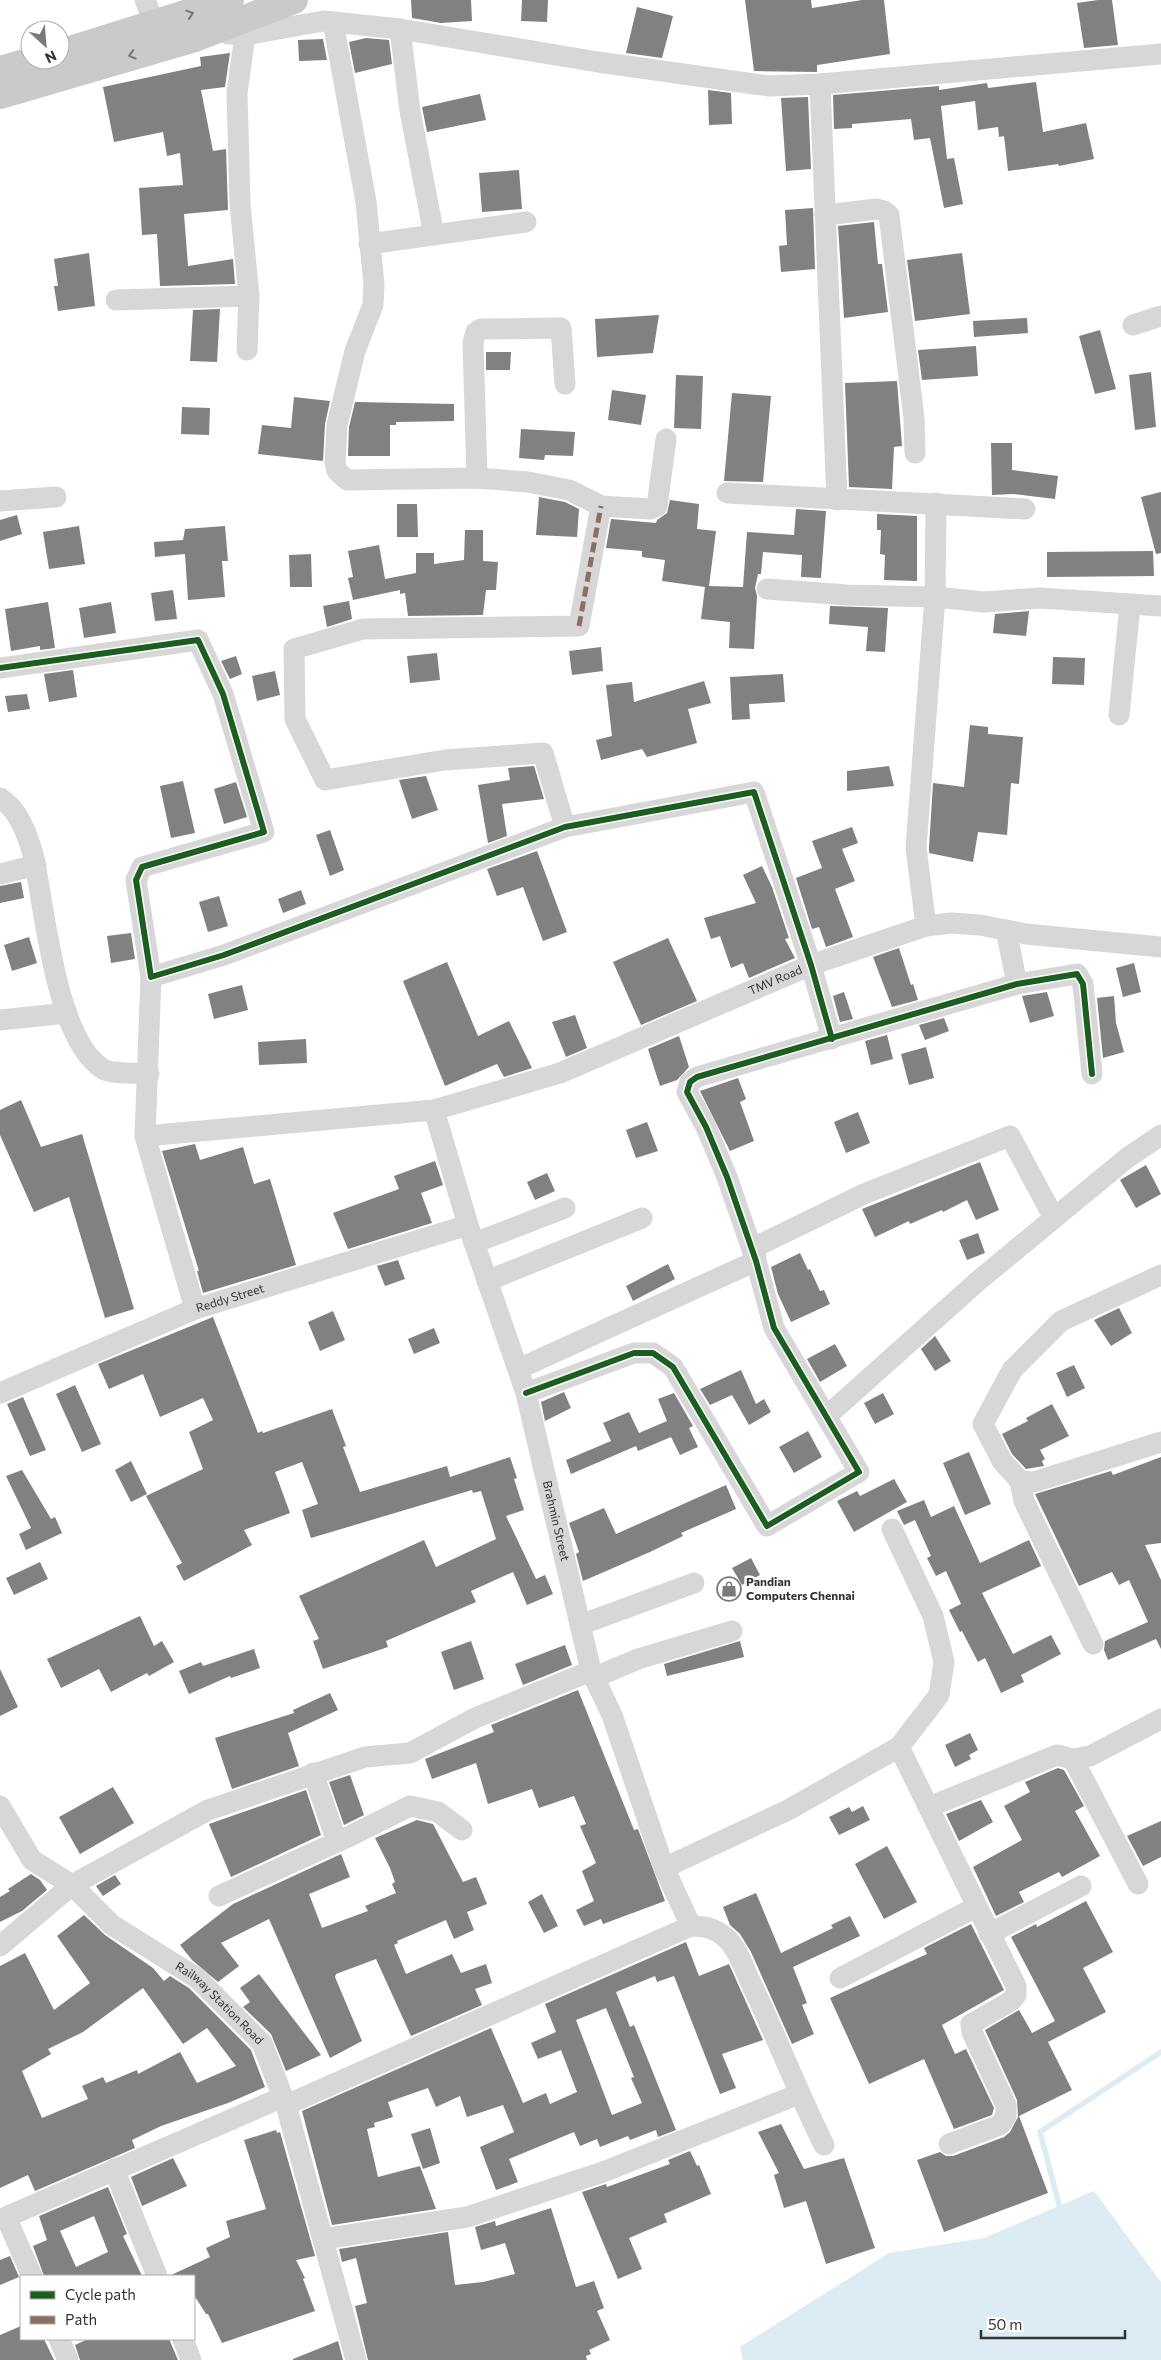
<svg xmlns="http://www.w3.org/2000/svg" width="1161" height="2360" font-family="Commissioner,sans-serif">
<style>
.water{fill:#ddebf3}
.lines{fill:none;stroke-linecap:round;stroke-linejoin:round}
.stream{stroke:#ddebf3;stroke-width:5.5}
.building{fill:#818181;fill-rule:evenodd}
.minor{stroke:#d7d7d7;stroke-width:21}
.major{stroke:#cacaca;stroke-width:28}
.quiet{stroke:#8d6e63;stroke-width:5;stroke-dasharray:10 5;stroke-linecap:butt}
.cycleway-casing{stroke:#fff;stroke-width:9}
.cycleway{stroke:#1b5e20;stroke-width:6}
.oneway{stroke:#777}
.labels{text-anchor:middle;stroke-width:5;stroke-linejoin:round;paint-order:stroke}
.street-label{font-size:12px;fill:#333;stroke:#fff}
.poi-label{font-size:12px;font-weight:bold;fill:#333;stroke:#fff;text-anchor:start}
</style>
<rect width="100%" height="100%" fill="#fff"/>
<path class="water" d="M1094 2191 1161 2282V2360H743L740 2347 889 2253 984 2238Z"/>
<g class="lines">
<path class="stream" d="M1061 2212 1040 2132 1161 2052"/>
</g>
<path class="building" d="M411 0H471L472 21 441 23 412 18Z
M522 0H548L547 22 521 21Z
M745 0H811L812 8 862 0H884L890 54 817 65V72L754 71Z
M1098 0H1112L1118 45 1084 48 1077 3Z
M637 7 673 16 662 58 626 53Z
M366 38 389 40 392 64 355 73 349 42Z
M323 39 327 60 299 61 298 40Z
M230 53 225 87 201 90 213 151 226 149 228 210 184 214 188 266 233 259 235 284 160 286 157 234 142 235 139 188 183 185 180 153 167 156 163 132 114 142 103 87 201 66 200 57Z
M1036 82 1043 132 1086 123 1094 159 1059 166 1058 164 1008 171 1004 136 999 137 998 127 978 130 975 101 941 106 947 159 954 158 963 204 944 208 930 138 914 140 911 119 852 124V128L834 129 833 95 939 86V90L987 83 988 88Z
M708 90 731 93 732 124 709 125Z
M480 94 486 120 427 132 422 107Z
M808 97 811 169 786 171 781 98Z
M519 170 522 209 482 212 479 173Z
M813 208 815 269 781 272 779 246 787 245 785 210Z
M874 222 878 264H882L888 312 844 318 838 226Z
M89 253 95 306 58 311 54 286H58L54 259Z
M962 253 970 314 915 321 907 260Z
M220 309 217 362 190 361 193 310Z
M659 315 653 353 597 357 595 319Z
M1027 318 1028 333 974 337 973 321Z
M1100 330 1116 389 1095 394 1079 336Z
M976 346 978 376 922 380 918 350Z
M486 352H511L510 370H486Z
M1151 372 1156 427 1135 430 1129 375Z
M676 375 703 376 701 429 674 428Z
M897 381 902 446 894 447 892 489 849 487 845 383Z
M612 390 646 395 641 425 608 420Z
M732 393 771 396 763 482 724 481Z
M294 397 330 401 325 424 323 461 258 454 262 425 291 428Z
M355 402 454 404V421L396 422V425H390V456H348L349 427Z
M182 407 210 408 209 435 181 434Z
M521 429 575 432 573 456 545 455 544 460 519 458Z
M991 443H1012V470L1058 476 1055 499 1013 494 992 495Z
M1161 492V553L1156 554 1141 497Z
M539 497 565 502 579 509 577 537 536 535Z
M670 500 699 504 697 529 716 531 709 586 743 587 747 532 794 535 796 509 826 511 821 578 801 577 802 555 763 552 761 574H758L755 588 757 596 754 649 729 648 730 622 701 619 705 587 662 581 665 560 642 557V551L606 548 611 519 656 523 657 520 667 513Z
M397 504H417L418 537H397Z
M877 514 917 516V581L884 580 885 555 880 554 881 530H877Z
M17 515 22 534 0 541V520Z
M79 526 85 564 49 569 43 532Z
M225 526 228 561H222L225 597 188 600 185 554 155 557 154 542 183 540 185 529Z
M465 530H483V561L498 562 496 590H486L483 615 408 616 405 593 400 594V590L353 600 348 578 353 577 348 551 379 545 385 579 416 573V553H434V564L464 560Z
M1153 551 1154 576 1047 577V552Z
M311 554 312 587H290L289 555Z
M173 590 177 619 155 621 151 593Z
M349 601 352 619 327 627 323 606Z
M48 602 55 648 40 650V646L11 651 5 609Z
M111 602 116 633 84 638 79 608Z
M830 606 888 608 885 652 866 651 868 627 829 624Z
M1029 611 1026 636 993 633 995 614Z
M601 647 603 671 572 675 569 651Z
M437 653 440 680 410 683 407 656Z
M236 656 242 674 230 679 221 661Z
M1053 657 1085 658 1084 685 1052 684Z
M73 670 77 697 49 702 44 674Z
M275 671 280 695 257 701 252 676Z
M783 674 785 702 749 704 750 719 732 720 730 677Z
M704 681 711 703 688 709 697 743 647 757 642 749 601 760 596 740 612 736 606 685 632 682 634 702Z
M27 694 30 709 8 712 5 696Z
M970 725 988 727V734L1023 737 1019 784 1011 783 1007 835 978 832 973 862 929 853V848L933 783 964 787Z
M534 766 544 799 502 804 507 836 488 843 478 785 510 780 508 768Z
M889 766 894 786 847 791V771Z
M426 776 438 810 412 819 399 780Z
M183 781 195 833 171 838 160 786Z
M236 782 247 817 224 824 214 789Z
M852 827 858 843 842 849 855 881 835 889 853 937 826 947 819 927 812 929 796 878 822 868 812 841Z
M330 830 344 870 330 876 316 835Z
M537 851 567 932 543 941 523 887 497 896 487 869Z
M762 866 772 887 789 938 785 939 795 958 749 978 743 963 731 968 720 936 711 939 704 918 756 903 743 875Z
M21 882 24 898 0 903V886Z
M301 890 306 904 283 913 278 899Z
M219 896 228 926 208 932 199 902Z
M131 933 135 959 111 963 107 936Z
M29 937 37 963 12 971 4 945Z
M668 938 697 1001 641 1025 613 962Z
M899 948 911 985 913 984 918 1000 892 1007 873 957Z
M447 962 478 1036 509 1021 532 1068 504 1077 497 1064 445 1086 403 981Z
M1134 963 1141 992 1123 997 1116 968Z
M242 985 248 1010 214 1019 208 994Z
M844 992 853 1019 840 1022 833 996Z
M1047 992 1054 1016 1030 1023 1022 996Z
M1114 996 1116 1023 1124 1052 1103 1058 1097 998Z
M575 1015 587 1048 566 1057 552 1022Z
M944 1018 949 1031 925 1040 919 1025Z
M887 1035 893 1059 871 1065 865 1041Z
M679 1036 689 1067 677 1080 660 1086 648 1049Z
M306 1039 307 1063 259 1065 258 1042Z
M926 1047 934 1078 909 1085 901 1054Z
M738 1078 746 1099 740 1102 754 1141 730 1151 700 1091Z
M21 1100 41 1147 82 1134 134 1309 105 1318 69 1197 34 1212 0 1135V1110Z
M858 1112 870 1143 846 1153 834 1122Z
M647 1122 658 1151 636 1158 626 1130Z
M195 1144 200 1160 243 1147 254 1184 270 1179 296 1265 203 1293 197 1271H199L162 1151Z
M435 1161 443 1185 421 1193 432 1223 348 1249 333 1213 399 1189 394 1176Z
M980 1162 999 1210 976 1220 967 1200 943 1212 942 1210 910 1224 909 1221 875 1237 862 1209Z
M1146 1165 1161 1194 1136 1208 1120 1180Z
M547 1173 555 1191 535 1200 527 1182Z
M978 1233 985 1253 967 1260 959 1240Z
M800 1253 808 1270 810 1269 820 1291 824 1290 830 1304 791 1322 778 1294 771 1267Z
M398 1260 405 1279 385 1286 377 1266Z
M668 1264 675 1279 633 1301 626 1286Z
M1119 1308 1132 1333 1111 1346 1094 1320Z
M333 1311 345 1340 320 1351 308 1322Z
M213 1317 258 1433 262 1431 263 1433 332 1409 346 1446 343 1447 360 1492 447 1466 450 1477 510 1457 517 1478 514 1479 524 1510 506 1516 536 1579 545 1575 553 1594 527 1605 513 1572 471 1591 476 1602 386 1641 388 1647 323 1669 313 1641 319 1639 299 1596 424 1540 436 1567 496 1539 481 1491 473 1493 472 1490 311 1538 302 1510 318 1504 302 1462 275 1472 290 1513 244 1530 252 1545 184 1581 176 1566 182 1563 146 1496 203 1469 189 1432 213 1420 203 1398 160 1417 143 1374 109 1389 98 1364Z
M434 1328 440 1343 414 1354 408 1339Z
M935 1336 951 1361 935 1371 921 1349Z
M835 1344 847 1366 820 1382 807 1359Z
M1074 1365 1085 1388 1067 1397 1056 1373Z
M741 1370 756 1404 764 1399 771 1412 749 1425 732 1395 710 1405 700 1389Z
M75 1385 101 1444 82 1452 56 1394Z
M564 1392 571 1408 545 1421 541 1402Z
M674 1393 693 1426 689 1428 698 1447 680 1455 671 1437 638 1451 636 1446 571 1474 566 1460 611 1441 603 1423 629 1412 639 1433 667 1421 658 1399Z
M883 1393 894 1414 875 1424 864 1403Z
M23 1397 46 1450 30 1456 7 1404Z
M1052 1404 1069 1436 1040 1450 1045 1459 1042 1461 1044 1466 1026 1469 1012 1454 1002 1434 1028 1421 1026 1418Z
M808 1431 822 1457 794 1473 779 1447Z
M969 1452 991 1504 965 1515 943 1463Z
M1161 1457V1543L1145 1545 1161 1580V1649L1156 1639 1108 1660 1104 1650 1105 1641 1148 1622 1129 1580 1119 1585 1112 1572 1079 1586 1035 1494 1111 1471 1113 1475Z
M131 1461 147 1494 131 1502 115 1470Z
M22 1470 51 1519 55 1517 62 1533 26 1550 19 1534 31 1528 6 1476Z
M894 1479 907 1502 854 1532 837 1501 857 1491 860 1496Z
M726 1485 736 1509 681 1533 683 1536 650 1552 583 1581 576 1554 579 1552 569 1523 604 1508 616 1534Z
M924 1500 931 1517 954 1506 980 1563 1029 1540 1041 1566 982 1593 1013 1654 1051 1635 1061 1654 1021 1675 1024 1682 1001 1693 985 1658 978 1662 962 1631 960 1632 949 1610 961 1604 946 1571 936 1576 927 1558 931 1556 915 1520 904 1525 897 1511Z
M751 1558 760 1575 742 1585 732 1568Z
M40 1562 48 1579 14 1595 6 1578Z
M140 1616 154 1646 162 1641 174 1662 149 1676 147 1673 111 1692 99 1669 61 1688 47 1659Z
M471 1641 484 1679 454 1690 441 1652Z
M740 1641 744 1657 667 1676 664 1664Z
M565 1645 572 1665 523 1685 515 1664Z
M254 1649 260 1668 231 1678 230 1676 189 1694 179 1671 201 1662 203 1666Z
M0 1669 18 1707 0 1716Z
M578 1690 634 1830 638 1829 665 1901 603 1924 601 1919 584 1926 576 1910 594 1901 582 1871 596 1863 580 1826 586 1824 574 1796 539 1808 532 1789 488 1804 476 1763 432 1779 425 1759 494 1732 491 1725Z
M330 1693 338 1710 288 1733 299 1766 232 1789 215 1738 294 1713 293 1710Z
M970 1733 978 1750 969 1755 971 1759 955 1767 945 1745Z
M1058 1768 1064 1770 1084 1806 1075 1811 1100 1856 1062 1877 1059 1872 1019 1892 1024 1902 996 1916 973 1867 1022 1840 1004 1806 1030 1792 1025 1782Z
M350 1775 364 1815 344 1825 329 1782Z
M113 1787 134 1823 80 1854 59 1817Z
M306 1790 321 1835 231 1877 209 1824Z
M981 1800 993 1822 959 1841 946 1814Z
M863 1806 870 1820 839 1835 829 1817 849 1807 852 1812Z
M417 1820 433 1824 463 1882 476 1877 487 1904 467 1912 474 1930 454 1939 446 1920 397 1941 398 1943 394 1945 406 1974 452 1954 461 1973 486 1964 492 1983 475 1989 482 2005 411 2036 376 1959 336 1974 335 1977 362 2041 330 2058 269 1919 221 1943 239 1966 218 1982 192 1960 180 1945 233 1904 341 1854 350 1877 309 1894 322 1928 368 1911 365 1906 396 1893 392 1884 395 1882 390 1868 375 1838Z
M1161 1821V1857L1143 1866 1127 1836Z
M887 1846 917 1902 884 1919 855 1864Z
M31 1874 40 1880 47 1890 22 1911 0 1922V1897L10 1891 8 1889Z
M115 1875 121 1884 103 1896 96 1886Z
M756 1893 781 1953 833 1928 831 1925 850 1916 860 1936 793 1967 807 2003 802 2005 814 2034 792 2044 751 1952 740 1934 730 1925 723 1907Z
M542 1894 558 1926 544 1933 528 1902Z
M1086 1901 1113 1952 1083 1968 1106 2012 1048 2042 1072 2090 1019 2116 1048 2193 944 2232 917 2160 940 2152 946 2156H953L1004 2137 1010 2132 1018 2117 1017 2100 985 2030 1019 2010 1032 2033 1055 2021 1011 1937 1036 1924 1037 1927Z
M84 1915 105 1935 153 1968 164 1981 170 1976 189 1988 251 2050 265 2087 228 2103 161 2126 132 2140 135 2148 35 2191 28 2175 0 2188V1966L25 1953 54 2010 90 1983 57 1936ZM143 1988 183 2044 207 2028 236 2066 197 2083 180 2052 138 2074 137 2070 106 2083 103 2077 82 2086 88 2099 42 2118 22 2071 51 2054 48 2049 83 2032Z
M971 1924 1004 1990 942 2025 955 2054 966 2049 994 2108 992 2115 954 2129 924 2059 869 2084 830 1998 927 1954 924 1948Z
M686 1942 699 1976 729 1964 763 2040 722 2054 736 2088 720 2094 674 1976 657 1982 655 1976 616 1992 630 2027 634 2025 676 2130 658 2137 656 2130 630 2140 628 2136 600 2147 597 2139 580 2146 574 2132 509 2159 518 2182 496 2190 480 2147 514 2132 503 2105 467 2117 460 2096 436 2107 428 2088 388 2102 393 2117 374 2123 375 2127 367 2129 378 2177 420 2166 436 2209 332 2225 302 2111 491 2028 523 2103 546 2093 550 2104 577 2092 561 2050 538 2059 531 2043 556 2032 545 2004ZM606 2008 634 2077 631 2078 642 2103 612 2115 576 2020Z
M259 1974 321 2055 286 2071 271 2034 243 2007 250 2002 240 1988Z
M781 2124 804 2169 844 2158 875 2248 826 2264 806 2201 784 2208 774 2175 779 2173 758 2132Z
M430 2128 440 2163 423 2169 411 2134Z
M276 2130 277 2133 280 2132 315 2256 296 2260 305 2278 303 2279 315 2311 222 2343 208 2314H206L194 2295V2276H169L210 2257 206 2248 230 2237 226 2221 266 2209 244 2140Z
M690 2151 697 2166 699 2165 711 2194 664 2214 667 2222 629 2238 642 2269 618 2279 582 2192 606 2184 607 2187 670 2164 668 2160Z
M173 2158 187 2186 142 2206 131 2177Z
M108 2187 127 2234 123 2236 142 2276H44L33 2246 47 2240 39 2216ZM94 2216 108 2252 76 2267 60 2231Z
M551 2208 576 2287 594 2281 604 2308 597 2311 610 2340 589 2350 591 2354 586 2356 587 2360H368L355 2306 367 2303 356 2258 342 2262 339 2249 448 2232 455 2285 483 2282 515 2274 505 2243 481 2250 475 2227 495 2221 496 2226Z
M10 2256 19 2277 0 2285V2260Z
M21 2326V2339H44L54 2360H0V2335Z
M88 2339H169L178 2360H80L75 2345Z
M338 2341 343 2360H293V2359Z"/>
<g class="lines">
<g class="minor">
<path d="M145 0 160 37"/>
<path d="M333 22 366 202 374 285 373 305 355 351 337 425 335 463 337 471 347 480 477 478 528 482 569 490 601 506 650 509 657 506 666 439"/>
<path d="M222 28 228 34 245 35 323 21 333 22 400 29 598 62 769 86 820 84 1161 54"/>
<path d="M400 29 410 111 434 235"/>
<path d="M245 35 237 93 240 204 249 296 247 350"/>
<path d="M820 84 837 500"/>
<path d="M825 215 877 209 884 211 889 215 914 418 915 453"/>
<path d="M369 244 526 222"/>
<path d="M116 300 249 296"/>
<path d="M1133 325 1161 316"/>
<path d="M477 478 473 343 476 332 481 329 561 328 565 384"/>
<path d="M727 493 1025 509"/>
<path d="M0 501 56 497"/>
<path d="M936 503 935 597 984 602 1040 598 1161 606"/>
<path d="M767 589 847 595 935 597 916 848 926 926"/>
<path d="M0 668 198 640 223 694 264 832 142 867 136 880 151 977 224 955 565 827 754 792 811 965 832 1039"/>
<path d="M1119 715 1130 605"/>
<path d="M0 798C19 810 27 834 33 854 45 908 55 1039 103 1069 111 1074 139 1073 149 1074"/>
<path d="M565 827 543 753 445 760 325 780 295 719 294 649 363 629 579 626 601 506"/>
<path d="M0 874 36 865"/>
<path d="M1006 930 1017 984"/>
<path d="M151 977 145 1136 195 1309"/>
<path d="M0 1020 67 1013"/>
<path id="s1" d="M434 1110 468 1225 526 1393 591 1671 612 1715 664 1868 691 1926"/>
<path id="s2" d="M145 1136 434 1110 560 1073 811 965 926 926 951 923 980 925 1026 934 1161 947"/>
<path d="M474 1243 565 1208"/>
<path d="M1161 1275 1061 1321 1012 1370 983 1424 1002 1461 1020 1481 1034 1482 1161 1442"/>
<path d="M487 1281 642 1218"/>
<path d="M518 1369 756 1261 755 1247 864 1194 1010 1136 1054 1218"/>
<path id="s3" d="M0 1393 195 1309 468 1225"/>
<path d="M526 1393 634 1353H653L673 1367 767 1526 859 1472 774 1328 756 1261 727 1177 706 1127 687 1092 690 1082 697 1077 1017 984 1077 974 1083 984 1092 1074"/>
<path d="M828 1415 978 1281 1127 1158 1161 1135"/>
<path d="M1020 1481 1024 1501 1093 1644"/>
<path d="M580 1625 694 1583"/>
<path d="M593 1678 638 1659 732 1631"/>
<path d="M899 1747 1016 1986V1995L1011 2001 971 2024 972 2032 1006 2105V2116L1000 2125 949 2144"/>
<path d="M1073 1759 1138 1884"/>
<path d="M313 1773 337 1842"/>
<path id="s4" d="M0 1806 32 1860 72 1885 112 1925 197 1978 262 2043 286 2105 356 2360"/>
<path d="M929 1807 1057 1755 1073 1759 1090 1756 1161 1719"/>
<path d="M664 1868 788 1810 899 1747 939 1695 944 1662 933 1616 892 1529"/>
<path d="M219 1896 348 1837 410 1806 438 1812 462 1830"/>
<path d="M989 1934 1081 1886"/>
<path d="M0 1946 72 1885 208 1810 365 1757 410 1753 475 1718 591 1671"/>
<path d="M840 1978 976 1907"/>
<path d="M286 2105 691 1926C705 1926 715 1928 726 1938 737 1947 744 1968 750 1981 776 2035 797 2091 824 2145"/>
<path d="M114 2169 157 2276"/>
<path d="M323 2239 467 2217 603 2172 799 2094"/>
<path d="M32 2276 6 2217 283 2097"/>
<path d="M59 2339 68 2360"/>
<path d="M183 2339 191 2360"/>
</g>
<path class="major" d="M60 53 230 0
M0 70 35 60
M0 95 195 38 294 0"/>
<path class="quiet" d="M579 626 601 506"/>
<g class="cycleway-casing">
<path id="cycleway" d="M0 668 198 640 223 694 264 832 142 867 136 880 151 977 224 955 565 827 754 792 811 965 832 1039
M526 1393 634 1353H653L673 1367 767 1526 859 1472 774 1328 756 1261 727 1177 706 1127 687 1092 690 1082 697 1077 1017 984 1077 974 1083 984 1092 1074"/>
</g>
<use href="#cycleway" class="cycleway"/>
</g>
<defs><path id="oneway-chevron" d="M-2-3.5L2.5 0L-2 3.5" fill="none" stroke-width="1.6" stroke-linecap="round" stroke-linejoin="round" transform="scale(1.25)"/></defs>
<g class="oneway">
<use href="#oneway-chevron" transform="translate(190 14) rotate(-18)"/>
<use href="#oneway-chevron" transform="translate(132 55) rotate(164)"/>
</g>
<defs>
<g id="shop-ring" transform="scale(1.25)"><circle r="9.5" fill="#fff" stroke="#7a7a7a" stroke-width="1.5"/><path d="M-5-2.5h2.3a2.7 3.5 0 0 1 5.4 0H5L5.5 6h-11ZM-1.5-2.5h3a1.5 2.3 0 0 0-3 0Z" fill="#7a7a7a"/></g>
</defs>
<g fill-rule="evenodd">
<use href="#shop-ring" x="729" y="1589"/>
</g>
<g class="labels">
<g class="street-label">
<text dy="4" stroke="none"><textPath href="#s2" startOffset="656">TMV Road</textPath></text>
<text dy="4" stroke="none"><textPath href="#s3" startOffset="249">Reddy Street</textPath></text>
<text dy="4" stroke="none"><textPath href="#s1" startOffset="429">Brahmin Street</textPath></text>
<text dy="4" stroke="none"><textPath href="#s4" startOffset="300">Railway Station Road</textPath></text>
</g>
<g class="poi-label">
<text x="746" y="1586">Pandian<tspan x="746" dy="14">Computers Chennai</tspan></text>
</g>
</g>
<rect x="20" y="2275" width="175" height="65" fill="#ffffff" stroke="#adadad"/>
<rect x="30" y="2291" width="25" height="8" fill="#1b5e20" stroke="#adadad"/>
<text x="65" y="2300" font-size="15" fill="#333333">Cycle path</text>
<rect x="30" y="2316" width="25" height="8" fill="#8d6e63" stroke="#adadad"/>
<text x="65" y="2325" font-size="15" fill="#333333">Path</text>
<g transform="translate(45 45) rotate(154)"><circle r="24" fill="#ffffff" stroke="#adadad"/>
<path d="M0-4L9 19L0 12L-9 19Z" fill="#7a7a7a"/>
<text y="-8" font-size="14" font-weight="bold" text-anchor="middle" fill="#333333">N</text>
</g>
<path d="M981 2330v8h144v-8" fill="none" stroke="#333333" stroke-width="2.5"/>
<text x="988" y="2330" font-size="15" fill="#333333" stroke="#ffffff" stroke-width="4" paint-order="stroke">50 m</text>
</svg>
